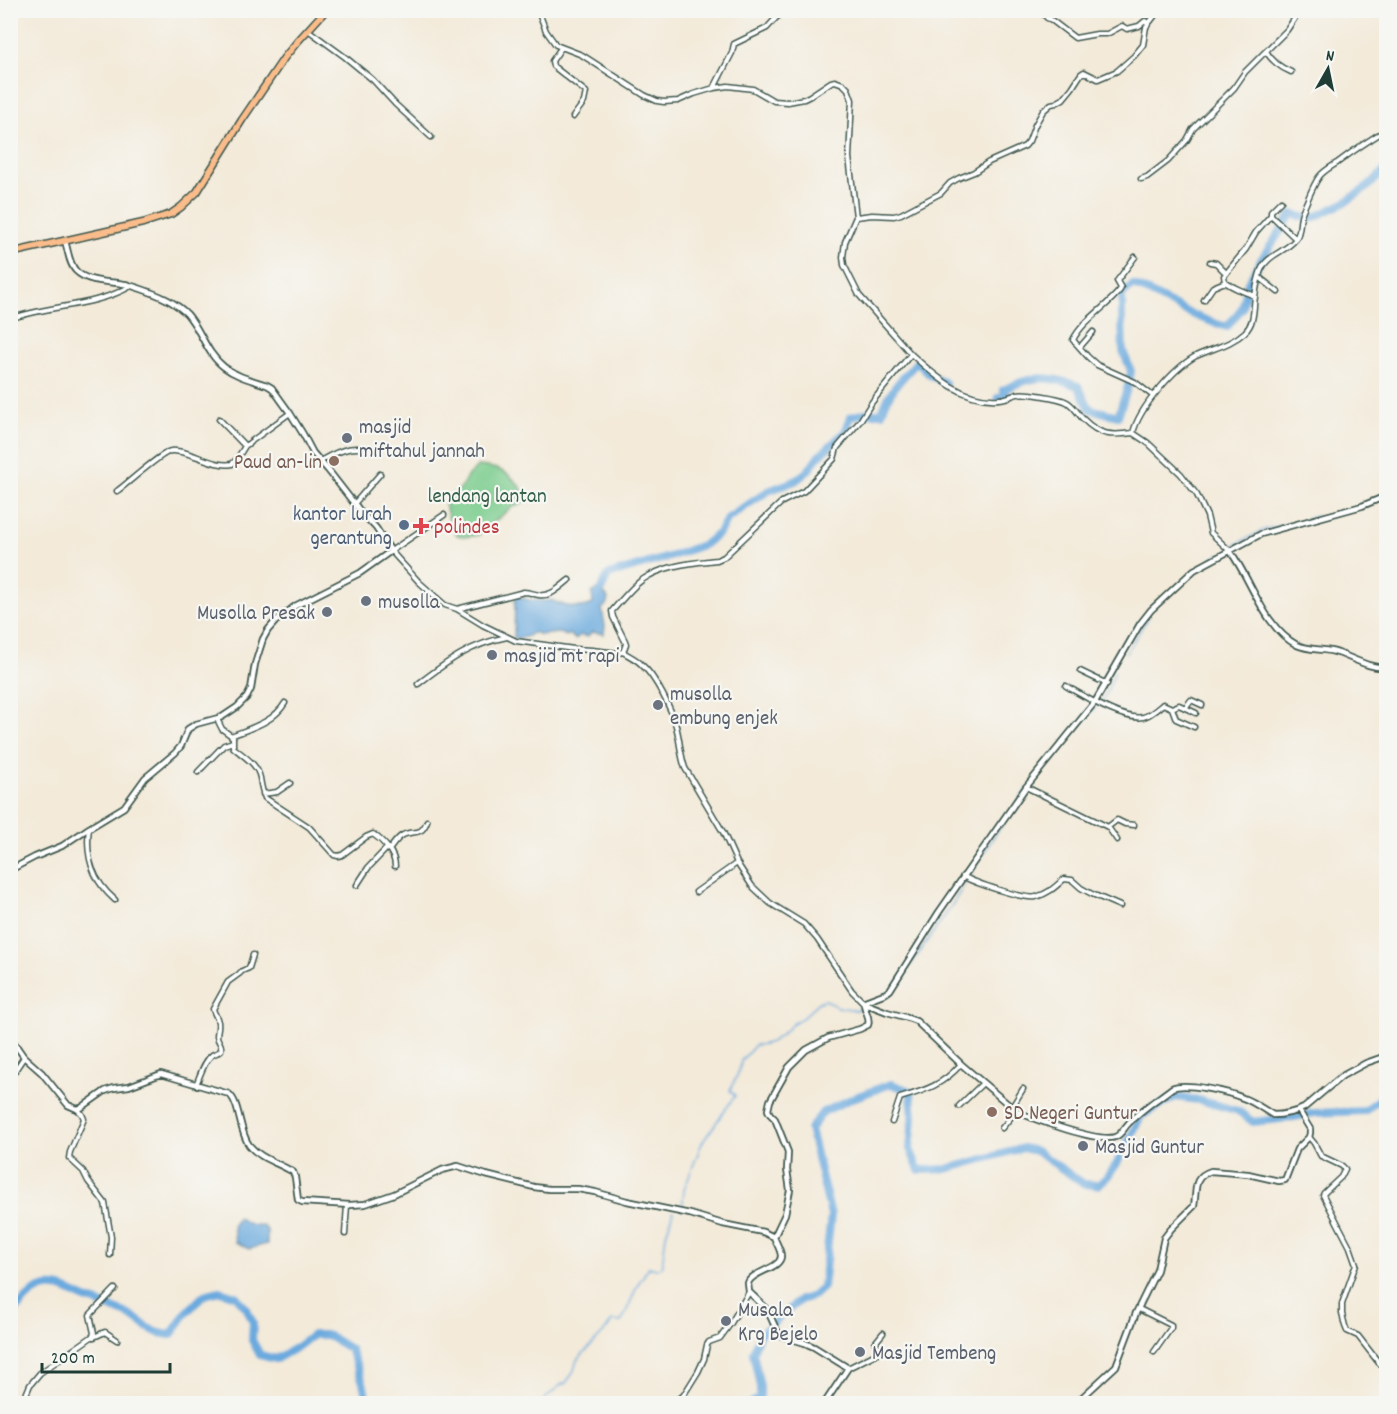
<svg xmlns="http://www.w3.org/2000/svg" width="1397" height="1414" font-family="Dekko,sans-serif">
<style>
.green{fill:#7acc8d;stroke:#4c8460;stroke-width:1.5}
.water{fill:#6caade;stroke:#467489;stroke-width:1.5}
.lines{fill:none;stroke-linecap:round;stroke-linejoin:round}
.stream{stroke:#6caade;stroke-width:1.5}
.river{stroke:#6caade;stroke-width:8}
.minor-casing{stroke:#3f574d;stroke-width:7}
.tertiary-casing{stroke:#3f574d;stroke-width:8}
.trunk-casing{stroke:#3f574d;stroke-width:9}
.minor{stroke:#fff;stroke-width:4}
.tertiary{stroke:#fff;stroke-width:4.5}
.trunk{stroke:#f9bc8a;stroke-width:6}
.worship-dot{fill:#6b7280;stroke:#f6f6f2;stroke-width:2}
.education-dot{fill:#8d6e63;stroke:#f6f6f2;stroke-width:2}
.service-dot{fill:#5c6f8a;stroke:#f6f6f2;stroke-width:2}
.health-dot{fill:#e0444e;stroke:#f6f6f2;stroke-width:2}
.labels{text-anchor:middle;stroke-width:4.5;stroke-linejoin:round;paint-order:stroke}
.worship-label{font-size:21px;fill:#5b616d;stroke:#f6f6f2;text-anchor:start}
.education-label{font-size:21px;fill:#785e54;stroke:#f6f6f2;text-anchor:end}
.park-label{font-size:21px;fill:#36614a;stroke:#f6f6f2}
.service-label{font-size:21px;fill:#4e5e75;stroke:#f6f6f2;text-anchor:end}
.health-label{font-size:21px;fill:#be3a42;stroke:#f6f6f2;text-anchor:start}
</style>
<rect width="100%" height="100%" fill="#f6f6f2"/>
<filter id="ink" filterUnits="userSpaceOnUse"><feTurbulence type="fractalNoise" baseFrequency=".0167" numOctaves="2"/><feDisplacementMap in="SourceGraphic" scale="12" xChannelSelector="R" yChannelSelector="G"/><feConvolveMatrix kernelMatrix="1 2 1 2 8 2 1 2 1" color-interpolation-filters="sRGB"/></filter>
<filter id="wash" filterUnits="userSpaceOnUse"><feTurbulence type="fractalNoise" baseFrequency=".008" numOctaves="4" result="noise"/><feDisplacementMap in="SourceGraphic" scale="24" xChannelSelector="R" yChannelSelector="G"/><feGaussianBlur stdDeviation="1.35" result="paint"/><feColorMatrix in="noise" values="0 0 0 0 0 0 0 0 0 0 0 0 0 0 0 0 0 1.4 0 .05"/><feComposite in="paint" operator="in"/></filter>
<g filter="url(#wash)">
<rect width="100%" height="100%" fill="#f3ead9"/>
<path class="green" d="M477 466C503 467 514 475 527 498L520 505 512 507 493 523 483 529 479 535 465 537 457 535C450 524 446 515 445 502L461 488 468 475 472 473Z"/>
<path class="water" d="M597 590 604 593 608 598 607 604 602 609 605 626 604 634 592 632 587 637 581 635 575 639 569 634 567 636 559 633 539 635 537 633H532C527 638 522 638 514 638L515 600 517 596 529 600 549 601 551 600C563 606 579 610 593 604L592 593Z
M238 1217C246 1223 252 1226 262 1225L267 1230V1244L249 1249 235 1242 233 1225Z"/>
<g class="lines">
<path class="stream" d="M1304 520 1317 516
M1235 545 1264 530 1288 524
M1211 558 1220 554
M1126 653 1149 616
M1047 764 1104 698 1115 672
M891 991 908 969 952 905 991 841 1027 789
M682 1210 684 1189 702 1143 735 1096 730 1090 737 1076 742 1060 755 1045C777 1044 780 1034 795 1022 799 1019 804 1018 807 1014 814 1007 815 1002 825 1000L838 1007 856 1010 863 1006
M539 1404 562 1384H565L573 1373 577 1360 607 1329 612 1321 621 1322C628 1310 632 1297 638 1284 641 1278 646 1274 648 1267L657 1269 662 1266 666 1235 673 1211"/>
<path class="river" d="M998 398 1007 396 1003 390C1033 375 1047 375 1078 386L1090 409 1118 416 1128 386 1131 371 1123 351 1122 318V295L1132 285C1152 292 1168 303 1187 312 1200 318 1213 323 1227 327L1242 308 1248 283 1259 263 1292 214 1311 219 1323 213 1344 203 1369 186 1386 169
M600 592 608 575 672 556 705 544 719 533 727 519 768 491 795 481 808 471 817 458 845 432 851 417 864 413H882C887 393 903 377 917 362L930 375 945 383
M10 1322C17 1305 35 1284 55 1287 66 1288 76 1295 86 1299 100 1304 115 1308 129 1315 148 1325 147 1332 171 1335L186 1313 204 1295 220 1291 236 1296 247 1309 253 1323 252 1340 260 1355 276 1359 297 1347 313 1335H327L350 1349 363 1382 368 1404
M750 1404 760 1398V1386L753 1352 759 1335 800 1300 813 1296 823 1287 831 1215 810 1129 823 1112 853 1098 891 1084 908 1090 911 1095 913 1119 910 1149 919 1170 947 1169 1023 1148 1036 1151 1084 1184 1098 1185 1108 1176 1116 1165 1141 1116 1175 1097 1199 1100 1238 1111 1253 1122 1289 1118 1315 1113 1365 1111 1386 1093"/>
</g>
</g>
<g filter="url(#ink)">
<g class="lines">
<g class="minor-casing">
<path id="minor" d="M1040 10 1047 18 1050 19 1075 38 1097 34H1107L1122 26 1127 29 1139 26 1145 21 1148 23
M308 30 345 57 373 80 395 104 431 137
M561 48 552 61 553 66 586 92 584 102 573 117
M1291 72C1281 68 1271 60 1266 51L1287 30 1300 10
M714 88 732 53 734 44 767 28 776 18 786 10
M1386 162 1383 168 1386 173
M1141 179 1147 177 1168 161 1187 140 1193 129 1234 88 1245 72 1266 51
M1271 215 1296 239
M856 217 872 215 894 216 901 214 941 193 950 183 959 178 974 172 989 162 1025 146 1029 141 1035 125 1043 111 1051 104 1056 103 1063 99 1072 88 1081 74 1084 72 1098 79 1117 71 1134 56 1143 45 1146 27 1159 10
M1135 257 1117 281 1121 288 1120 290C1106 308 1083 320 1073 340L1088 357 1097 365 1135 382 1153 396
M1210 262 1216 263 1226 273
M1259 277 1278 292
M1255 296C1244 292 1234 288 1225 282L1224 276 1246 249 1256 232 1271 215V211L1281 201
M1204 300 1213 287 1225 282
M10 319C49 305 95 307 131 286
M1080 347 1093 332
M911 354C936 377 964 402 999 399 1006 399 1011 396 1017 394 1025 392 1060 398 1067 402 1074 406 1078 414 1083 419 1100 436 1111 436 1133 433 1139 408 1174 368 1196 356 1213 348 1231 345 1245 332 1255 322 1253 309 1255 297 1256 289 1258 278 1261 270 1267 255 1285 252 1295 240 1302 232 1298 220 1303 210 1308 200 1312 187 1319 177 1323 171 1331 167 1337 163 1353 151 1369 140 1386 130
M219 419 245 446
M1133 433 1148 443 1181 474 1197 495 1207 516 1211 533 1230 551
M320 461C345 447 352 446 380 450
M117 491C127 484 162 452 171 451 188 449 214 468 232 464L237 459 245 446 290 413
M354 504 380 474
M444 515 391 551 419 582 445 605 457 609 483 625 516 641 574 649 592 650 618 653 623 652 626 644 625 641 613 617 612 611C620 602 633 586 642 580 663 565 692 563 717 560L724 557 782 502 804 491 834 459 837 448 860 421 872 402 911 354 859 295 844 265 843 257 845 242 856 217 849 157 852 100 848 89 843 84 835 81 831 82 810 96 804 99 788 102 774 101 753 89 728 86 714 88 694 94 678 101 664 102 657 101 644 95 582 55 556 45 546 31 538 10
M457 609 524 592C530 592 533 594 539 595 551 597 560 587 569 580
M623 652C629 656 637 659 642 665 655 676 672 710 676 726 680 740 680 754 685 768L723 832 737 863 752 886 770 903 804 924 817 939 852 991 864 1003
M1080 671 1107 684
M418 684C447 662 470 644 507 637
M1066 686C1084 696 1123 721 1143 717 1151 715 1157 709 1163 704L1172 708 1179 705 1196 713
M1172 708 1176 719 1194 727
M1185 708 1191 700 1202 705
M217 719 222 729 233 737V747C243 756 257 763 260 778 261 785 262 791 265 798L309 827 334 855 338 856 342 855 366 837 373 834C383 841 395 853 395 866
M231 736C251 728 274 722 285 703
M198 772 224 745 233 742
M1026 787 1108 827 1117 840
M263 794 277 792 290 783
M1108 827 1117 820 1125 824 1134 825
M89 828C85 858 93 881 115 900
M389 850C393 845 397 838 403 835 413 829 421 838 427 821
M963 876C974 883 1026 900 1036 897 1049 893 1054 888 1064 879L1072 880 1081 888 1092 894 1120 906
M357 885 368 868 387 848
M696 892 737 863
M10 1078 24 1057
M196 1085C200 1076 204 1061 212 1055 215 1053 219 1053 221 1050 223 1045 217 1041 217 1036 217 1031 219 1027 218 1022 217 1016 214 1014 213 1009L228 982 239 974 242 971 249 968 253 955
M959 1106 983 1083
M1012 1107 1023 1089
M77 1109 82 1114 84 1119 70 1152 69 1158 83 1171 88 1181 105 1203 111 1237 110 1255
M892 1122 900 1098C926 1090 943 1085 961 1064
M1002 1128 1016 1111
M1309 1137 1314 1143 1321 1156 1342 1166 1345 1169 1341 1177 1324 1193 1323 1195 1350 1247 1356 1264 1342 1304V1314L1345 1326 1347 1331 1358 1336 1379 1363 1386 1368
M345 1234 347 1205
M1139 1309 1171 1325V1328L1154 1352
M94 1337 105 1332 117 1340
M848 1368 876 1354 878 1350 875 1343 883 1333
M672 1402 683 1396 698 1372 704 1359 707 1345 709 1342 720 1338 731 1323 749 1292
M22 1404 30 1385 40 1373 93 1336 94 1333 90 1315 115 1289"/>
</g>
<g class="tertiary-casing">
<path id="tertiary" d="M1230 551C1251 579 1264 628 1297 645 1310 651 1325 648 1338 653 1353 658 1370 669 1386 667
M10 870 35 857 62 846 86 830 124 807 145 778 175 753 181 746 188 729 196 724 222 717 237 707 247 697 251 689 255 664 263 639 268 630 275 622 295 606 360 573 391 551 376 528 360 511 328 470 313 453 303 434 290 413 272 388 267 385C252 380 237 377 224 367 206 353 201 330 187 314 182 309 175 304 168 300 157 294 142 289 129 285 113 281 89 284 76 271 69 264 68 250 65 241
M864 1003 865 1001 886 993 890 990 939 912 1026 787 1095 702 1140 624 1151 610 1194 570 1261 534 1362 506 1386 496
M864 1003 887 1012 905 1017 916 1021 961 1064 1016 1111C1033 1119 1099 1143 1115 1137 1121 1135 1124 1128 1128 1124 1140 1110 1158 1099 1172 1088 1185 1082 1229 1092 1243 1098 1254 1102 1263 1109 1273 1115 1283 1115 1295 1112 1304 1108L1342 1076 1366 1063 1386 1056
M10 1037 24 1057 42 1073 68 1105 77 1109 81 1108 105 1091 114 1088 129 1086 161 1074 229 1094C240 1103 239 1131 249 1145 260 1159 279 1163 293 1172L295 1177 298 1200 302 1202 350 1205 365 1204 394 1194 442 1170 458 1166 486 1175 534 1187 549 1189H578L595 1192 627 1201 690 1214 723 1224 763 1232 774 1237 785 1214 790 1190 787 1170 788 1152 775 1119 770 1114 768 1110 770 1101 789 1067 806 1050 828 1038 860 1029 868 1025C871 1017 864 1011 864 1003
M774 1237C776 1243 781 1250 781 1256 781 1269 752 1271 748 1283 748 1284 749 1291 749 1292L767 1309 777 1331 782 1336 805 1343 814 1347 848 1368 824 1404
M1075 1404 1116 1366 1136 1313 1157 1270 1164 1238 1171 1229 1194 1206C1197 1190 1192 1177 1211 1171L1248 1174 1279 1181 1285 1180 1297 1149 1309 1137 1310 1133V1129L1299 1111"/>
</g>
<g class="trunk-casing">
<path id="trunk" d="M10 253 143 223 171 214 181 207 197 192 242 120 284 58 297 42 326 10"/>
</g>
<use href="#minor" class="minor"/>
<use href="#tertiary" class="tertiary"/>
<use href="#trunk" class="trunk"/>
</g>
</g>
<g class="worship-dot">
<circle cx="347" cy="438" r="6"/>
<circle cx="366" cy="601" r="6"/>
<circle cx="327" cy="612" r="6"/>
<circle cx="492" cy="655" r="6"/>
<circle cx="658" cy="705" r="6"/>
<circle cx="1083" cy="1146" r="6"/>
<circle cx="726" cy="1321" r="6"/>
<circle cx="860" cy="1352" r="6"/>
</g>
<g class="education-dot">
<circle cx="334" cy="461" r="6"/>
<circle cx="992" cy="1112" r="6"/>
</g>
<circle class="service-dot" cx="404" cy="525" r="6"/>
<path class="health-dot" d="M418 517h6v6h6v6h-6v6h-6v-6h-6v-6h6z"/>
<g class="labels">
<g class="worship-label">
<text x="359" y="433">masjid<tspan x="359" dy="24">miftahul jannah</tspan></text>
<text x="378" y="608">musolla</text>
<text x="315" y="619" text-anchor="end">Musolla Presak</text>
<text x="504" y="662">masjid mt rapi</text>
<text x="670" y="700">musolla<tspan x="670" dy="24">embung enjek</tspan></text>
<text x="1095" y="1153">Masjid Guntur</text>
<text x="738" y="1316">Musala<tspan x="738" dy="24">Krg Bejelo</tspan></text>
<text x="872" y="1359">Masjid Tembeng</text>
</g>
<g class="education-label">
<text x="322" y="468">Paud an-lin</text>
<text x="1004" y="1119" text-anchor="start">SD Negeri Guntur</text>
</g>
<g class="park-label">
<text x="487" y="502">lendang lantan</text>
</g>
<g class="service-label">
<text x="392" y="520">kantor lurah<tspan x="392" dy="24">gerantung</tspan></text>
</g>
<g class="health-label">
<text x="434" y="533">polindes</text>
</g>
</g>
<rect width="1397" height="1414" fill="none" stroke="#f6f6f2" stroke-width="36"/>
<g transform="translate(1328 69) rotate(9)" stroke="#f6f6f2" stroke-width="4.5" paint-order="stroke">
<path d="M0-4.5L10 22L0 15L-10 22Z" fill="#1f3d34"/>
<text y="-9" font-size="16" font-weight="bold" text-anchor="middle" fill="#1f3d34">N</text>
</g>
<path d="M42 1363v9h128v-9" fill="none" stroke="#1f3d34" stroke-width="3"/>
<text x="51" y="1363" font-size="18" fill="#1f3d34" stroke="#f6f6f2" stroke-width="4.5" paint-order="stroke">200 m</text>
</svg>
